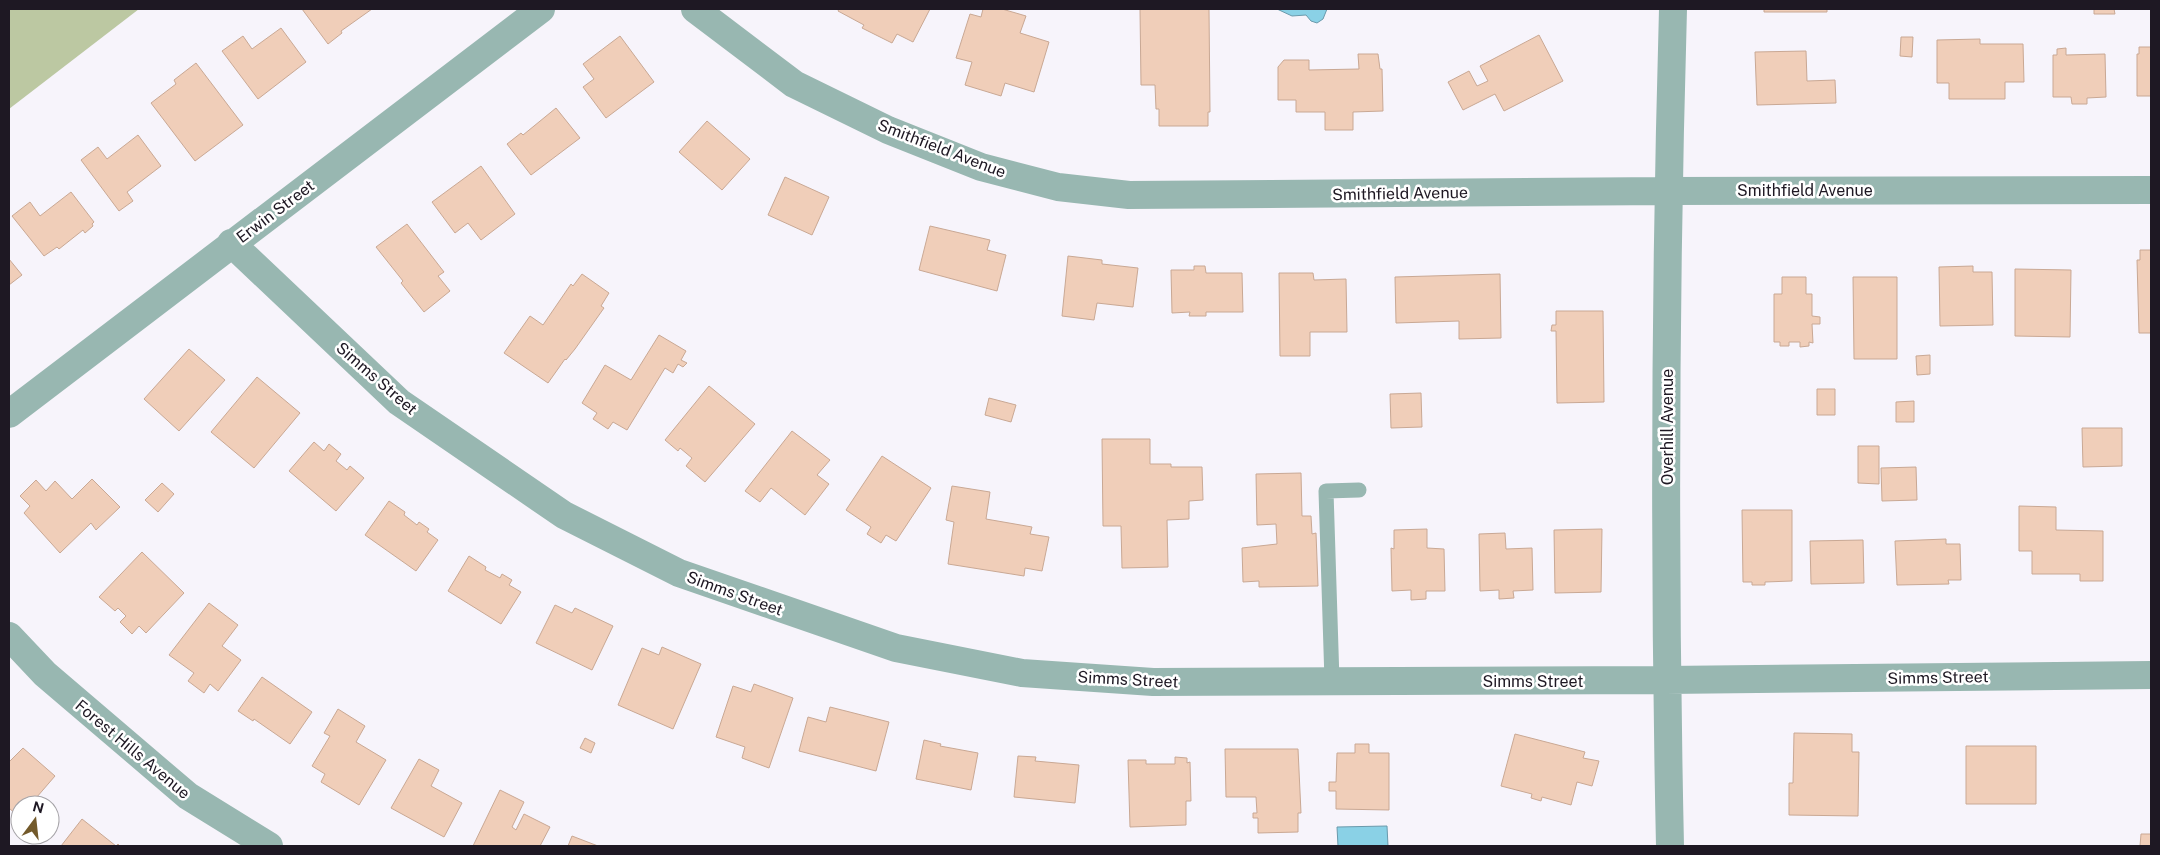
<svg xmlns="http://www.w3.org/2000/svg" width="2160" height="855" font-family="'Public Sans',sans-serif">
<style>
.green{fill:#bcc8a2}
.water{fill:#8ad1e6;stroke:#6a9aac}
.building{fill:#f0ceb9;stroke:#c9a894}
.lines{fill:none;stroke-linecap:round;stroke-linejoin:round}
.service{stroke:#98b7b1;stroke-width:15}
.minor{stroke:#98b7b1;stroke-width:28}
.labels{text-anchor:middle;stroke-width:5;stroke-linejoin:round;paint-order:stroke}
.street-label{font-size:16px;fill:#1e1823;stroke:#fff}
</style>
<rect width="100%" height="100%" fill="#f7f4fb"/>
<path class="green" d="M9 9H139L9 109Z"/>
<path class="water" d="M1277 9H1327L1323 19 1317 23 1311 21 1306 15 1292 16Z
M1387 826 1388 846H1338L1337 827Z"/>
<path class="building" d="M302 9H372L341 31 342 33 328 44Z
M839 9H930L913 42 897 34 892 43 862 28 864 25 838 11Z
M983 9H1002L1026 16 1020 33 1049 42 1034 92 1005 83 1001 96 965 85 972 62 956 58 970 14 981 17Z
M1140 9H1209L1210 112H1208V126H1159V109H1156L1155 85H1141Z
M1764 9H1827V12H1764Z
M2094 9H2114L2115 14H2094Z
M281 28 306 62 258 99 222 51 243 36 252 49Z
M1539 35 1563 81 1504 111 1495 94 1463 110 1448 82 1469 71 1477 86 1488 81 1480 66Z
M620 36 654 82 606 118 583 87 594 79 583 64Z
M1901 37H1913L1912 57 1900 56Z
M1980 39V44H2023L2024 82H2005V99H1949V83H1937V40Z
M2139 47H2151V96H2137V54H2139Z
M2066 48V55L2105 54 2106 97 2087 98V104H2072L2071 97H2053V55H2057V49Z
M1806 51 1807 81 1835 80 1836 103 1757 105 1755 52Z
M1358 54H1378L1380 69H1382L1383 111 1353 112V130H1325V112H1296V100H1278V67L1284 60H1309V70L1359 69Z
M196 63 243 125 195 161 151 103 176 84 174 80Z
M556 108 580 138 531 175 507 144 521 133 523 135Z
M707 121 750 159 722 190 679 152Z
M138 135 161 166 127 192 133 201 119 211 81 160 98 147 107 159Z
M481 166 515 214 481 240 468 223 455 233 432 202Z
M785 177 829 197 812 235 768 215Z
M71 192 94 222 92 224 93 226 85 233 83 230 59 249 57 247 44 256 12 216 30 202 40 216Z
M407 224 444 272 438 276 450 291 424 312 401 283 403 281 376 247Z
M930 226 990 240 987 250 1006 255 997 291 919 270Z
M2140 250H2151V333H2139L2137 260H2140Z
M1068 256 1102 260V264L1138 268 1133 307 1097 303 1094 320 1062 316Z
M9 259 22 275 9 285Z
M1194 266H1205L1206 273H1242L1243 312H1206V316H1189L1190 312 1172 313 1171 270H1194Z
M1973 266V272H1992L1993 325 1940 326 1939 267Z
M2015 269 2071 270 2070 337 2015 336Z
M1279 273H1313L1314 280 1346 279 1347 332H1310V356H1280Z
M582 274 609 293 601 306 604 308 575 349 566 360 565 359 548 383 504 353 530 316 543 325 571 284 573 286Z
M1500 274 1501 338 1459 339V321L1396 323 1395 277Z
M1782 277H1806V294H1812V316L1820 317V324H1812L1813 343 1809 342V346L1800 347V342H1789V346H1780V342H1774V294H1782Z
M1853 277H1897V359H1854Z
M1556 311H1603L1604 402 1557 403 1556 331H1551L1552 325H1556Z
M659 335 686 351 681 360 687 363 683 367 678 364 673 373 665 368 627 430 613 422 608 429 593 419 597 413 582 403 605 365 631 380Z
M189 349 225 380 179 431 144 399Z
M1930 355V374L1917 375 1916 356Z
M257 377 300 413 254 468 211 432Z
M709 386 755 424 705 482 686 466 692 458 680 448 678 451 665 440Z
M1817 389H1835V415H1817Z
M1421 393 1422 427 1391 428 1390 394Z
M989 398 1016 405 1011 422 985 415Z
M1914 401V422H1896V402Z
M2082 428H2122V466L2083 467Z
M792 431 830 460 817 475 829 484 805 515 771 488 760 502 745 491Z
M1102 439H1150V464H1171V467H1202L1203 500 1189 501V519L1167 520 1168 567 1122 568 1121 526H1103Z
M314 442 324 451 329 444 341 454 336 461 347 470 350 466 364 478 336 511 289 471Z
M1858 446H1879V484L1858 483Z
M882 456 931 488 896 541 886 535 881 543 867 534 871 527 846 510Z
M1916 467 1917 500 1882 501 1881 468Z
M1301 473 1302 516H1311L1312 534 1316 533 1318 586 1259 587V581L1243 582 1242 548 1277 544 1276 524 1257 525 1256 474Z
M92 479 120 507 96 530 91 523 60 553 24 513 30 506 20 496 36 480 46 491 55 481 72 499Z
M162 483 174 494 158 512 145 500Z
M952 486 990 492 986 519 1032 527 1030 534 1049 537 1042 571 1025 568 1024 576 948 564 954 522 946 520Z
M389 501 405 512 404 515 417 525 419 522 429 529 427 532 438 540 416 571 365 535Z
M2019 506 2056 507V530L2103 531V581H2080V574H2032V551H2019Z
M1742 510H1792V581L1765 582V585H1752V582H1743Z
M1427 529V548L1444 549 1445 591H1426V599L1411 600V590L1392 591 1391 548 1394 549V530Z
M1602 529 1601 592 1555 593 1554 530Z
M1505 533 1506 549 1532 548 1533 590 1513 591 1514 598 1499 599V590L1480 591 1479 534Z
M1946 539V544H1960L1961 580H1948L1949 584 1897 585 1895 541Z
M1863 540 1864 583 1811 584 1810 541Z
M142 552 184 593 146 633 139 626 132 634 120 622 126 616 118 608 115 611 99 597Z
M469 556 486 567 485 570 500 578 502 574 512 580 509 585 521 592 501 624 448 591Z
M209 603 238 625 222 646 241 660 218 691 210 684 204 693 188 681 194 673 169 655Z
M555 605 572 613 575 608 613 626 592 670 536 643Z
M662 647 701 664 673 729 618 705 642 648 659 655Z
M262 677 312 712 290 744 254 719 253 721 238 711Z
M754 684 793 698 769 768 742 758 745 747 716 737 733 686 751 692Z
M830 707 889 722 876 771 799 751 808 717 826 722Z
M338 709 365 726 356 742 386 760 359 805 321 782 325 774 312 766 330 736 324 733Z
M1794 733 1852 734V752H1859L1858 816 1789 815V783H1793Z
M1515 734 1585 752 1583 758 1599 761 1592 786 1577 782 1571 805 1542 797 1541 801 1531 798 1532 794 1501 786Z
M585 738 595 743 591 753 580 748Z
M924 740 941 744 940 746 978 753 971 790 916 779Z
M1355 744H1369V753H1389V810L1336 809V791H1329V782H1336L1337 753H1355Z
M1966 746H2036V804H1966Z
M23 748 55 776 30 805H20L19 817 9 808V762Z
M1225 749H1298L1301 813H1298V832L1258 833V818H1253V813H1257L1256 797H1226Z
M1018 756 1036 757 1035 761 1079 765 1075 803 1014 797Z
M1175 757 1187 758V763L1190 762 1191 801H1186V825L1130 827 1128 760H1146V764H1175Z
M419 759 439 770 431 786 462 803 444 837 391 808Z
M500 790 524 802 512 827 516 830 524 814 550 827 540 846H473Z
M82 819 116 846 118 844 120 846H61Z
M2141 834H2151V846H2140Z
M572 836 598 846H568Z"/>
<g class="lines">
<path class="service" d="M1332 681 1326 491 1359 490"/>
<path class="minor" d="M695 9 794 84 888 130 981 167 1058 187 1129 195 1668 191 2151 190
M231 243 399 402 564 515 679 573 896 648 1022 673 1153 682 1666 680 2151 675
M9 414 541 9
M9 636 45 674 188 796 269 846
M1670 846C1664 567 1665 288 1673 9"/>
</g>
<g class="labels">
<g class="street-label">
<text transform="translate(942 148) rotate(21)" y="6">Smithfield Avenue</text>
<text x="1805" y="196">Smithfield Avenue</text>
<text transform="translate(1400 193) rotate(-1)" y="6">Smithfield Avenue</text>
<text transform="translate(275 211) rotate(-37)" y="6">Erwin Street</text>
<text transform="translate(377 378) rotate(41)" y="6">Simms Street</text>
<text transform="translate(1667 427) rotate(-90)" y="6">Overhill Avenue</text>
<text transform="translate(735 593) rotate(20)" y="6">Simms Street</text>
<text transform="translate(1938 677) rotate(-1)" y="6">Simms Street</text>
<text transform="translate(1128 679) rotate(3)" y="6">Simms Street</text>
<text x="1533" y="687">Simms Street</text>
<text transform="translate(133 749) rotate(40)" y="6">Forest Hills Avenue</text>
</g>
</g>
<rect width="2160" height="855" fill="none" stroke="#1e1823" stroke-width="20"/>
<g transform="translate(35 820) rotate(15)"><circle r="24" fill="#ffffff" stroke="#a5a3a7"/>
<path d="M0-4L9 19L0 12L-9 19Z" fill="#735a2b"/>
<text y="-8" font-size="14" font-weight="bold" text-anchor="middle" fill="#1e1823">N</text>
</g>
</svg>
